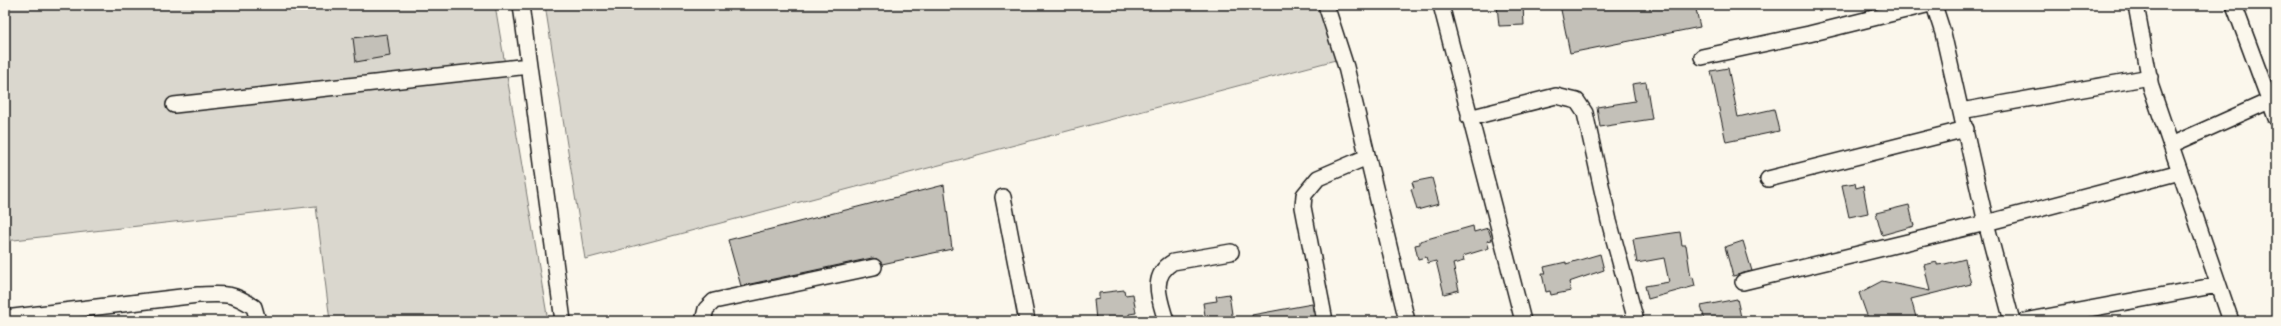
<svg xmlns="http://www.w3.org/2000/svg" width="2281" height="326" font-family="Kalam,sans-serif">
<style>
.green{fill:#dad7ce;stroke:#7b7a75}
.building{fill:#c3c0b8;stroke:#1c1c1c}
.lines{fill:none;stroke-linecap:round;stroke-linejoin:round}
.minor-casing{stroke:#1c1c1c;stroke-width:18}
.minor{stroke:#fbf7ec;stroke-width:15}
</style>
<rect width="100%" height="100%" fill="#fbf7ec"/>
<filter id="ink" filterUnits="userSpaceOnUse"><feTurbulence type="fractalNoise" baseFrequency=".025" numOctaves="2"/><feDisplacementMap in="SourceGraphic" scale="8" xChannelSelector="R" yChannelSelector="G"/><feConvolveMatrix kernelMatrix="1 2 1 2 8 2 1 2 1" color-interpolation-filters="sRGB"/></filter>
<g filter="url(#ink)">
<path class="green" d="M5 5H495L548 321H330L316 206 5 241Z
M545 5H1327L1343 58 585 259Z"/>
<path class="building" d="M1497 5H1523L1524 25 1499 26Z
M1560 5H1695L1700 27 1570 53Z
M387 34 390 56 356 62 353 38Z
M1728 68 1738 117 1774 109 1779 131 1726 142 1711 71Z
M1646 82 1652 119 1600 127 1597 107 1635 101 1632 84Z
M1432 178 1439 204 1417 210 1411 189 1414 188 1412 182Z
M1855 183 1856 188 1863 186 1868 213 1849 217 1842 185Z
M944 185 952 249 882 264 877 259 872 258 741 286 728 240Z
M1909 205 1914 226 1882 235 1876 213Z
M1473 226 1474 232 1488 228 1492 240 1487 241 1489 248 1463 256 1464 261 1453 264 1459 290 1444 294 1436 261 1428 263 1426 257 1418 259 1415 245 1420 244V241Z
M1680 232 1682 245H1686L1691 278 1693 277 1695 286 1648 299 1645 286 1669 282 1664 258 1637 263 1633 239Z
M1743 241 1752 271 1733 276 1725 247Z
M1600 254 1604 270 1569 282 1571 291 1551 295 1550 291 1546 292 1542 274H1546L1544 267 1566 262V264Z
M1965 259 1971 284 1911 299 1917 321H1869L1859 293 1882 281 1930 291 1924 265 1937 262V265L1945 264Z
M1124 290 1125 295 1133 294 1136 313 1129 314V317L1096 320 1094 300 1099 299V293Z
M1229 294 1233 321H1206L1203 303 1217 301 1216 296Z
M1737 299 1741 317 1705 321 1701 306Z
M1312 304 1314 317 1291 321H1253L1252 315Z"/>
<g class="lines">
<g class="minor-casing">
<path id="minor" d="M521 5 563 321
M1326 5 1346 67 1407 321
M1441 5 1523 321
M1934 5 1943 33 1986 223 2012 321
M2136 5 2151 87 2231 321
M2234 5 2276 118
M1702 57 1809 34 1926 5
M174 105 529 66
M1961 111 2150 77
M1469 118 1556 96 1577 101 1585 113 1609 221 1636 321
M2171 145 2276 98
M1768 179 1966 129
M1003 197 1027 321
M1743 282 1986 223 2180 172
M5 318 198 295C224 294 232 292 254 307L258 321
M703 321 706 309 714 301 874 267
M1166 321C1160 300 1149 276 1173 262L1231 252
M1325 321 1303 207 1304 195 1318 178 1367 157
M2025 321 2218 285"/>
</g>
<use href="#minor" class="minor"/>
</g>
</g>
<rect width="2281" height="326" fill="none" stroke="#fbf7ec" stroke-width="20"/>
<rect x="10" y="10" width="2261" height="306" fill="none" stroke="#1c1c1c" stroke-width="1.5" filter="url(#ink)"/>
</svg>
